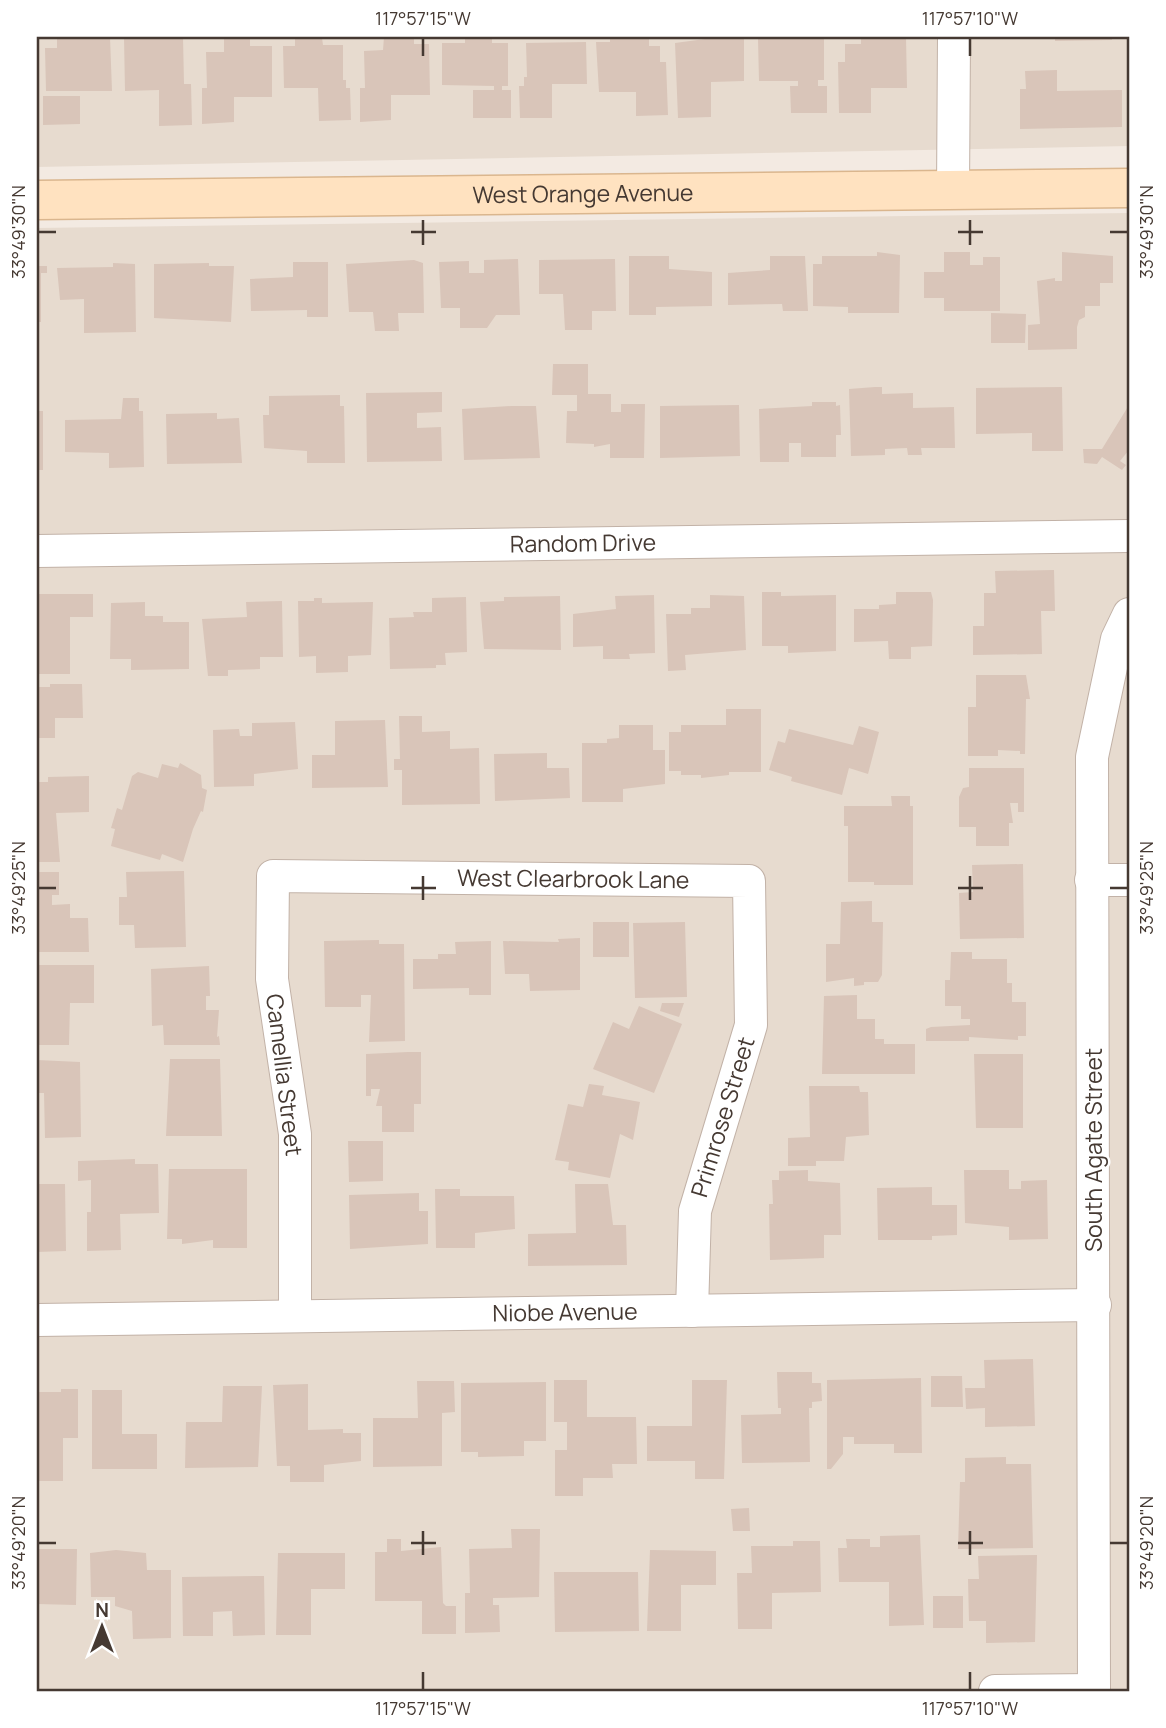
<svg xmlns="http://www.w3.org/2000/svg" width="1166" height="1728" font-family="Manrope,sans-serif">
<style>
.residential{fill:#e7dbcf}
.building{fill:#d9c5b9}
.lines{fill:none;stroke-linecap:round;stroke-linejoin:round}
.street-casing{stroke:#c2b2a7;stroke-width:34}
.secondary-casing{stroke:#dab68e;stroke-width:41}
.path{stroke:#c2a794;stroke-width:4.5;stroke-dasharray:3.5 3.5;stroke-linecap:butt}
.street{stroke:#fff;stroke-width:32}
.secondary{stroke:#ffe2c0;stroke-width:38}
.ticks{fill:none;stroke:#453932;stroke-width:2.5}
.labels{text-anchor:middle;stroke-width:5;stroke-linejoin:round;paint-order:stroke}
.street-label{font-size:23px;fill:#453932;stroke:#fff}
.neatline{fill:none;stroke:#453932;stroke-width:2.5}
.ticks-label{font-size:18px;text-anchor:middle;fill:#453932}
</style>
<rect width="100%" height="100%" fill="#f3eae2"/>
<path class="residential" d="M37 37H1129V146L37 167Z
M1129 213V1691H37V228Z"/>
<path class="building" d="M57 37H110L112 91H46L45 48H57Z
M124 37H183L184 84H191L192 125 159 126V90L125 91Z
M224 37H250V46H272V97H234V122L202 124V88H207L206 52H224Z
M384 37H414V44H429L430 95H391V120L360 122V88H365L364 51 383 50Z
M465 37H492V43H508V86H502V90H511V118H473V90H494V86L442 85V43H465Z
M610 37H649V46H660V62H666L668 115 636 116V92H599L596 42H610Z
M705 37 744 39V81L711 82V117L678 118 675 43 705 39Z
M786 37 824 38V80H818V86H827V113H791L790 86H798V81H759L758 39Z
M861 37H906L907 88H871V113H839L838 62H845V44H861Z
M1055 37H1112V40L1055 41Z
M295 38H322L323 45H343V80H346V88H350L351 120 319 121 318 88H284L283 46H295Z
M586 42 587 84H552V118H520L519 86H524V77H527L526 43Z
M1057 70V91L1122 90V127L1020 129V89H1026L1025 71Z
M43 96H80V124L43 125Z
M877 252 900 255 899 313H848V307L813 306V264H822V256H877Z
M944 252H970V265H983V257H1000V311H944V298H924V272H944Z
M1062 252 1113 256V283H1100V306H1085V317L1079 320 1077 327V349L1028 350V325L1040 324 1037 281 1055 278V281H1062Z
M629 256H669V269L712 272V306L656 307V315H629Z
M770 256H805L808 311H783L782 304 728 305V273L770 270Z
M518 259 520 315H496L487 328H460V308H441L439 262 469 261V273H484V260Z
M615 259 616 311H592V330H565L563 294H539V260Z
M414 260 423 263 424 313H398L399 331H375L373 312H349L346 264Z
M293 262H328V317H307V310L251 311 250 279 293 277Z
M113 263 135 264 136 332 84 333V299L60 300 57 268 113 267Z
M209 263V266H234L231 322 154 318V264Z
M37 266H47V273H41V322H37Z
M991 313 1026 314 1025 343H991Z
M553 364H588V394H611V412H621V404H645L644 458H610V444L594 447V444L566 443 567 411H577V395H552Z
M875 387H882V394L913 393V408L954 407 955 448H921L922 455H908L907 448 885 449V455L851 456 849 389Z
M1062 387 1063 451H1032V433L976 434V388Z
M442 392V412L417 413V428L441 427 442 461 367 462 366 393Z
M340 395V406H344L345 463H307V451L264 448 263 415H269V396Z
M123 398H139V411H143L144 467 109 468V453L65 452V420L121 419Z
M812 402H836V406L840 405 841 435H836V457H801V443H789V462H760L759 409 812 406Z
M739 405 740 456 660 458V406Z
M1129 405V450L1120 461 1126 465 1122 470 1102 457 1097 464 1084 463 1083 449H1102Z
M511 406H536L540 458 464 460 462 409Z
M37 411H43V470H37Z
M217 413V419L239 418 242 463 167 464 166 414Z
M1054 570 1055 611H1041L1042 654 973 655V626H984V593H996L995 571Z
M762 592H781V596L836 595V651L788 653V646H762Z
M896 592H931L933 600 932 646 911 647V659H889L888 641 854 642V609H879V605L896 604Z
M37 594H93V617H70V674H39Z
M654 595 655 653 629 654 630 659H603V646L573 647V614L616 609 615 596Z
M710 595 744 596 746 650 685 655 686 670 668 671 666 614H691V608H710Z
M560 596 561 650 484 649 480 602 504 601V597Z
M466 597 467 652 445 653 446 665H436V668L390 669 389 618 414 617 413 612H432V598Z
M314 598H322V603L373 602 371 655 348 656V672L316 673V656L299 657 298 601H314Z
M282 601 283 657H260V669L228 670V676H208L202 619 247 617 246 602Z
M145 602V616H163V622H189V669L131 670V659H110L111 603Z
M976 675H1026L1030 699H1026L1025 754H1020V751L998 750V756H968V707H976Z
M50 684H82L83 718H55V738H37V687H50Z
M726 709H761V772H729V775L701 778V775H681V771H669V732H681V725H726Z
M399 716H422V732L450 731V749L479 748 480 804 402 805V770H394V759H400Z
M385 720 388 787 312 788V755H335V721Z
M295 722 298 769 254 774V786L214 787 213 730 239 729 240 736H252V723Z
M619 725H653V750H665V784L623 789V802H582V743H607V739L619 738Z
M859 726 879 732 868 774 849 768 842 795 791 781 792 777 769 770 778 741 785 743 789 729 853 745Z
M547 753V768H569L570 798 495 801 494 754Z
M180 763 201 775 202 788 207 790 203 812 201 811 193 829 183 862 162 854 160 860 111 846 115 829 111 828 117 808 122 810 132 776 138 772 158 778 162 764 178 768Z
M969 768H1024V812H1018V803H1010L1013 823H1009V846H976V827H959V797L963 788 969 787Z
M89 776V812L56 813 60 862H37V782H48V777Z
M891 796H910V806H913V885H874V882H848V826H844V806H892Z
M1023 864 1024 938 960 939 959 893 973 892 972 865Z
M184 871 186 947 135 948 134 925H119V897H127L126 872Z
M37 872H59V895H52V905L70 904V918H88L89 952H37Z
M872 901V922H883L882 975 878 982H864V985L854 986V978L826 982V944H840L841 902Z
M593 922H629V957H593Z
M685 922 687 997 635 998 633 923Z
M580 938V990L530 991 529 974H505L503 941 559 942 558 939Z
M379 940V944H404L405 1041 369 1042 371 995H361V1007H325L324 941Z
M491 941V995H469V988L413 989V959H438V954H456L455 942Z
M951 952H972V959H1007V983H1012V1002H1026V1036H1018V1040L969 1037V1041H926V1029L931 1027 970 1025V1019H961V1006H945V980H950Z
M37 965H94V1003H70L69 1045H37Z
M209 966 210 996H206V1010H219L217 1037 219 1036 220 1045H164L163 1025 152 1026 151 969Z
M857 995V1019H875V1039H884V1044H915V1074H822L824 996Z
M662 1003H684L679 1017 660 1011Z
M639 1006 682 1024 654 1093 593 1069 613 1022 629 1029Z
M408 1052H421V1104H414V1132H382V1106H376L380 1089H371V1096H366V1054Z
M974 1054H1023V1128H976Z
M170 1059H220L222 1136H166Z
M37 1060 80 1062 81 1137 45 1138 44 1093H37Z
M589 1084 604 1086 602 1095 640 1102 633 1140 620 1134 610 1178 568 1170 569 1162 555 1160 568 1104 583 1107Z
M809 1086H859L860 1092H868L869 1135 846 1137 844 1161H816V1166H788V1138L810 1137Z
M348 1141H383V1181L349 1182Z
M135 1159V1164H158L159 1213 120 1214 121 1250 87 1251V1212H91V1180L78 1181V1161Z
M169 1169H247V1248H213V1240L182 1244V1239H167Z
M808 1170V1181L840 1183 841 1235H824V1258L770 1260 769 1204H773L772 1180H779V1171Z
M964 1170H1009V1189H1021V1181L1047 1180 1048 1239 1009 1240V1227L965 1223Z
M37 1184H65L66 1251 37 1252Z
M575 1184H608L613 1225H626L627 1265 528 1266V1234L576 1233Z
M932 1187V1205H957V1235L932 1236V1240H878L877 1188Z
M435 1189H460V1196H514L515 1229 475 1233V1248H436Z
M419 1193V1211H428V1244L350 1249 349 1195Z
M1033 1359 1035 1426 985 1427V1408L966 1409 965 1388H985L984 1360Z
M777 1372H812V1383H821L822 1401 812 1402V1408H809L810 1462 742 1463 741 1415 781 1414V1408H778Z
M931 1376H962L963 1407H931Z
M921 1378 922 1453H894V1444H854V1437H843V1454L831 1469H827V1380Z
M554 1380H587V1417H636L637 1464H612L613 1478H583V1496H555V1450H567V1422H554Z
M692 1380H727L724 1479H695V1461H647V1426H692Z
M417 1381H454L455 1412 442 1413V1466L373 1467V1418H418Z
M546 1382V1441H524V1456L478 1457V1452H461V1383Z
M308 1384V1430L343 1429V1433H361V1461L324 1465V1482H290V1466H277L273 1385Z
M223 1386H262L258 1467 185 1468 186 1422H222Z
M61 1389H78V1438H63V1481H39L37 1392H61Z
M92 1390H122V1434H157V1469H92Z
M1006 1457V1464H1031L1033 1548 958 1549 960 1482H965V1458Z
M749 1508 750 1531H733L731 1509Z
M511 1529H540L539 1597 493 1598V1605H499L500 1632 465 1633V1593H470L469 1549 512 1548Z
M920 1535 924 1625 889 1626V1582H839L838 1548H847L846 1539H870V1547H880V1536Z
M387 1539H401V1551L441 1547 443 1603 446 1606H456V1634H422V1601H375V1552H387Z
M793 1541H820L821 1592 772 1593V1629H738L737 1573H752L751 1546H793Z
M37 1549H77L76 1605 37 1604Z
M116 1550 146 1553 147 1570H171V1638L133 1639 132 1611 115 1606V1597H91L90 1553Z
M650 1550 716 1551V1585H681V1631H647Z
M278 1553H345V1589H311V1635H276Z
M1037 1555 1035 1642 986 1643V1621H969L968 1579H979L978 1556Z
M554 1572H638L639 1631 555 1632Z
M264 1576 265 1635 233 1636 232 1611 213 1612V1636H183L182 1577Z
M933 1596H963V1628H933Z"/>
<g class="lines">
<g class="street-casing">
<g id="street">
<path d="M953 192 954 37"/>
<path id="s1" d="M37 551 1129 536"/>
<path d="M1091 880H1129"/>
<path id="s2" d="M295 1316V1134L272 979 273 876 749 881 751 1025 695 1211 692 1311"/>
<path id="s3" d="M37 1320 1095 1305"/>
<path d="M995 1691 1094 1690"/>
<path d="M1094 1691 1092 757 1117 639 1129 614"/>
</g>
</g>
<g class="secondary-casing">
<g id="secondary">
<path id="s4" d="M37 200 1129 188"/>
</g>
</g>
<path class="path" d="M1127 1589H1129"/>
<use href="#street" class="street"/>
<use href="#secondary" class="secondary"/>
</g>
<path class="ticks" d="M423 38V56M970 38V56M423 220V245M970 220V245M38 232H56M411 232H436M958 232H983M1110 232H1128M423 876V900M970 876V900M38 888H56M411 888H436M958 888H983M1110 888H1128M423 1531V1555M970 1531V1555M38 1543H56M411 1543H436M958 1543H983M1110 1543H1128M423 1672V1690M970 1672V1690"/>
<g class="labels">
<g class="street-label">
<text dy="8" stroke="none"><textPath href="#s4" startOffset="546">West Orange Avenue</textPath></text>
<text dy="8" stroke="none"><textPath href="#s1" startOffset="546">Random Drive</textPath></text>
<text dy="8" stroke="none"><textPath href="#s2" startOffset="742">West Clearbrook Lane</textPath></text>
<text transform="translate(284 1075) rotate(83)" y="8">Camellia Street</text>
<text transform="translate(723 1117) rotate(-73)" y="8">Primrose Street</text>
<text transform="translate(1094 1150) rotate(-90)" y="8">South Agate Street</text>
<text dy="8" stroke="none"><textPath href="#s3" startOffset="528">Niobe Avenue</textPath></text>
</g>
</g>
<rect width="1166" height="1728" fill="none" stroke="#ffffff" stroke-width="77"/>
<g transform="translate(102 1627)" stroke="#ffffff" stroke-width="5" paint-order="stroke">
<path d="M0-5L12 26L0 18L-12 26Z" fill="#453932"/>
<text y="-10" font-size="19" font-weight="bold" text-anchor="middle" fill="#453932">N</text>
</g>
<rect x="38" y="38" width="1090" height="1652" class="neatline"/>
<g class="ticks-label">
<text x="423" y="25">117°57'15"W</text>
<text x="970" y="25">117°57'10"W</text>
<text transform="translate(19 232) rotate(-90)" y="6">33°49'30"N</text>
<text transform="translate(1147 232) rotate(-90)" y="6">33°49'30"N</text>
<text transform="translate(19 888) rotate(-90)" y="6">33°49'25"N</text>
<text transform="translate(1147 888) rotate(-90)" y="6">33°49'25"N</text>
<text transform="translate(19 1543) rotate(-90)" y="6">33°49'20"N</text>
<text transform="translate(1147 1543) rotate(-90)" y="6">33°49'20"N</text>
<text x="423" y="1715">117°57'15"W</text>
<text x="970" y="1715">117°57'10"W</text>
</g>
</svg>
